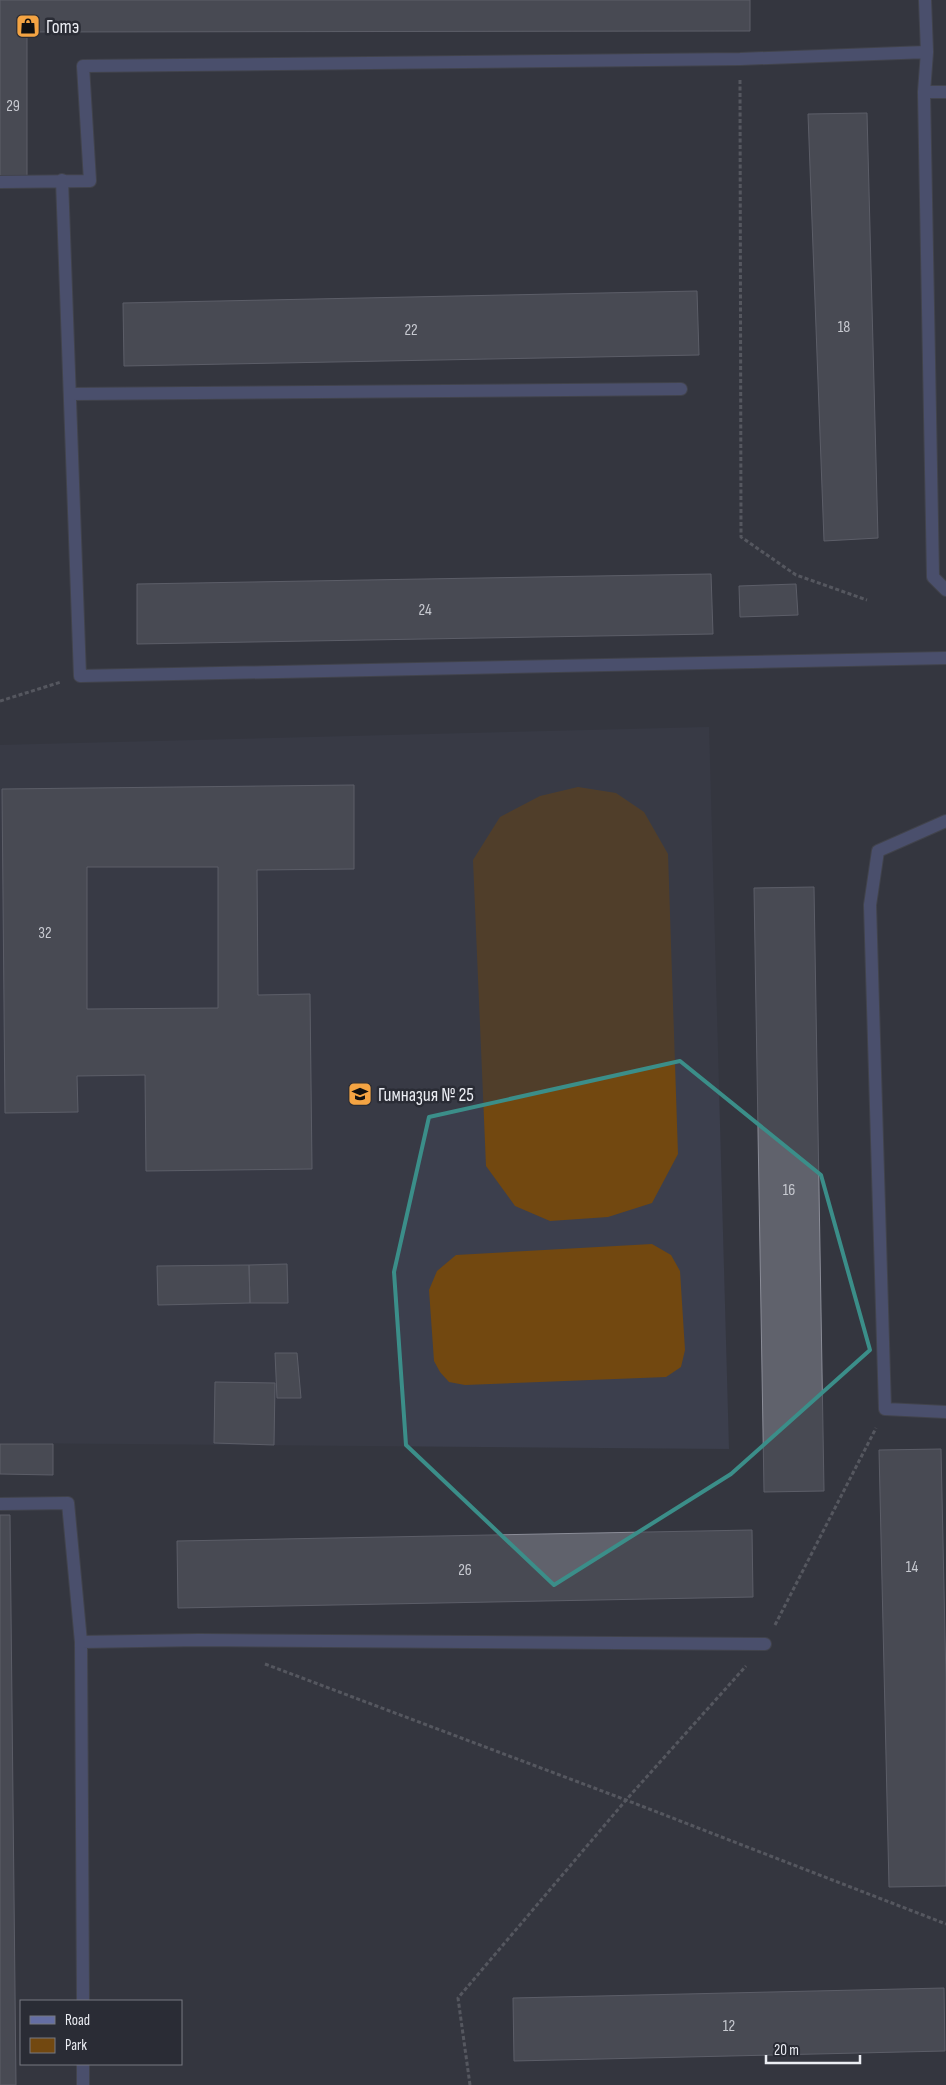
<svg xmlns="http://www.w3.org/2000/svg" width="946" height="2085" font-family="'Sofia Sans Condensed',sans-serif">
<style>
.built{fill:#3c3f4d}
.green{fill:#724810}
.building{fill:#60626c;stroke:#8b8d98;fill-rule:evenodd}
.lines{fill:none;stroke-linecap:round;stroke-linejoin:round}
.minor-casing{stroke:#51535c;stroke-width:14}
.path{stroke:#7d7f86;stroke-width:3;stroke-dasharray:4 2.5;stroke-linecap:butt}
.minor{stroke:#656ea3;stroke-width:12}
.marked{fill:none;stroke:#3b8e89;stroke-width:4;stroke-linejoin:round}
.labels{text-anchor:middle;stroke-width:5;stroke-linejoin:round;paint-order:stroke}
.number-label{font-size:16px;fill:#c8cad1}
.poi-label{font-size:19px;fill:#ebedf3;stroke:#2a2c35;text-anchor:start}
</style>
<rect width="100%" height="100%" fill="#34363f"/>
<path class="built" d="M709 727 729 1449 0 1443V745Z"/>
<path class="green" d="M578 787 616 793 644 812 668 854 678 1154 652 1203 608 1217 550 1221 515 1206 486 1166 473 860 500 817 540 796Z
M652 1244 671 1255 680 1271 685 1350 681 1367 666 1377 465 1385 449 1382 440 1372 434 1361 429 1290 437 1271 456 1255Z"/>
<path class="building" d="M0 0H750V31L27 32V178H0Z
M867 113 878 538 824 541 808 114Z
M697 291 699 355 124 366 123 303Z
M711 574 713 634 137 644V584Z
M796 584 798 615 740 617 739 586Z
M354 785V869L257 870 258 995 310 994 312 1169 146 1171 145 1075 77 1076 78 1112 5 1113 2 789ZM87 867H218V1008L87 1009Z
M814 887 824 1491 764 1492 754 888Z
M287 1264 288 1303H250L249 1265Z
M249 1265 250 1303 158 1305 157 1266Z
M275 1353H297L301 1398H277Z
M215 1382 275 1383 274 1445 214 1443Z
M0 1444H53V1475L0 1474Z
M941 1449 946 1681V1886L889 1887 879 1450Z
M0 1515H10L16 2085H0Z
M752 1530 753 1597 178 1608 177 1541Z
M944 1988 945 2051 514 2061 513 1998Z"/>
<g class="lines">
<g class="minor-casing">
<path id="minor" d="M927 52 924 92 933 577 946 590
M924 92H946
M62 180 80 676 946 658
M0 182 90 181 83 66 740 59 927 52 925 0
M70 394 681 389
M946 821 878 851 870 905 885 1409 946 1412
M0 1504 68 1503 81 1642
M83 2001 81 1642 199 1640 765 1644
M83 2064V2085"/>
</g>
<path class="path" d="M740 80 741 537 796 575 867 600
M0 701 61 682
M775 1625 876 1428
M265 1664 626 1800 946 1924
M470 2085 458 1998 626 1800 746 1666"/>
<use href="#minor" class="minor"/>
</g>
<path d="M0 0H946V2085H0ZM680 1061 821 1175 870 1350 731 1474 554 1585 406 1445 394 1272 429 1117Z" fill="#34363f" fill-opacity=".55" fill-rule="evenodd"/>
<path class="marked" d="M680 1061 821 1175 870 1350 731 1474 554 1585 406 1445 394 1272 429 1117Z"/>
<defs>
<g id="shop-square" transform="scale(1.25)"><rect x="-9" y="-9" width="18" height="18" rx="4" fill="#f4a443" stroke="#2a2c35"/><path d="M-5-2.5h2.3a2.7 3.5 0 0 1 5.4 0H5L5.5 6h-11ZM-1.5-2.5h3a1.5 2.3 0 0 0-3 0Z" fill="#111"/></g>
<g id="school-square" transform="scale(1.25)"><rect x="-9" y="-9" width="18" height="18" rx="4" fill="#f4a443" stroke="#2a2c35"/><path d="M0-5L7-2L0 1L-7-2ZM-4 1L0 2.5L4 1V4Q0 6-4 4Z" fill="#111"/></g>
</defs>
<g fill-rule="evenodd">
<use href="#shop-square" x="28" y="26"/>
<use href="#school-square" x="360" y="1094"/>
</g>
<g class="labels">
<g class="number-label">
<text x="13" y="111">29</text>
<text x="844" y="332">18</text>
<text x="411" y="335">22</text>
<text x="425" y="615">24</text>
<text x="45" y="938">32</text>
<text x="789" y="1195">16</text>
<text x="912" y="1572">14</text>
<text x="465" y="1575">26</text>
<text x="729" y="2031">12</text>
</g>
<g class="poi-label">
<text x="46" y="33">Готэ</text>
<text x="378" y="1101">Гимназия № 25</text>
</g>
</g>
<rect x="20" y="2000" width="162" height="65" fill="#2a2c35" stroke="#777981"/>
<rect x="30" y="2016" width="25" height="8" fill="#656ea3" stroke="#777981"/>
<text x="65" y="2025" font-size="15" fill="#ebedf3">Road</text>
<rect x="30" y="2038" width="25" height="15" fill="#724810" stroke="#777981"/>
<text x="65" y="2050" font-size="15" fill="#ebedf3">Park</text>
<path d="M766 2055v8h94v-8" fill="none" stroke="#ebedf3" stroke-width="2.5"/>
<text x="774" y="2055" font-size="15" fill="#ebedf3" stroke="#2a2c35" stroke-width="4" paint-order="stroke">20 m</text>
</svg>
